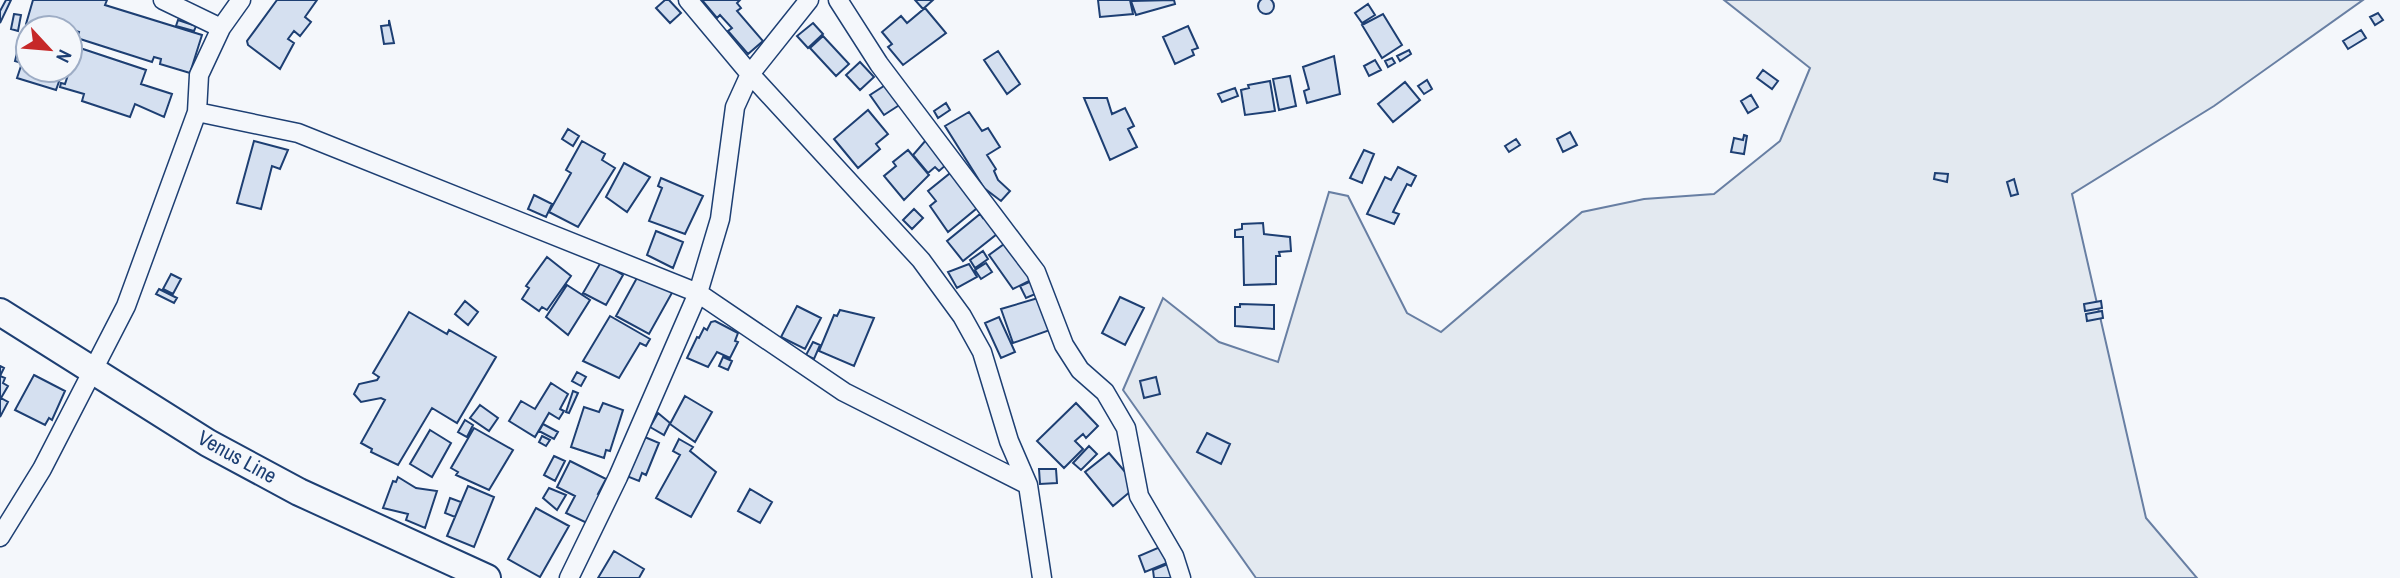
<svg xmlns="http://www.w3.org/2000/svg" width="2400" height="578" font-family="'Archivo Narrow',sans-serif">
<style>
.green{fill:#e3e9f0;stroke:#687fa3;stroke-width:2}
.building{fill:#d5e0f0;stroke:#1d3f73;stroke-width:2}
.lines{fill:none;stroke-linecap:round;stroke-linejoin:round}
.street-casing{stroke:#1d3f73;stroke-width:21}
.secondary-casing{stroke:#1d3f73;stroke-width:30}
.street{stroke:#f4f7fb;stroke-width:18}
.secondary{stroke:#f4f7fb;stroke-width:26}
.labels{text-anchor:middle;stroke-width:5;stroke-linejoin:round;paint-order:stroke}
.street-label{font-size:21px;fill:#1d3f73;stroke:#f4f7fb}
</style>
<rect width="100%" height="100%" fill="#f4f7fb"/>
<path class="green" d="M1724 0H2363L2214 106 2072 194 2146 518 2197 578H1256L1123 390 1163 298 1219 342 1278 362 1329 192 1348 196 1407 313 1441 332 1582 212 1644 199 1714 194 1780 141 1810 68Z"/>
<path class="building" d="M1258 6a8 8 0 1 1 16 0a8 8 0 1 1-16 0Z
M6 0H11L0 23V11Z
M33 0H107L105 5 202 35 190 73 160 64 161 59 154 57 152 62 77 38 79 32 72 30 70 36V28H32L26 24Z
M277 0H317L305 17 311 22 300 36 294 31 288 39 294 43 280 69 248 45 247 41Z
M665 0H669L681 13 670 23 656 8Z
M702 0H740L737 3 741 8 737 11 763 41 748 54 728 31 732 28 720 15 717 18Z
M915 0H933L923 9Z
M1098 0H1130L1133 14 1100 17Z
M1174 0 1175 4 1136 15 1131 1Z
M1368 4 1375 15 1362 23 1355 13Z
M925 8 946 33 903 65 888 47 892 44 882 32 901 16 907 23Z
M2378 13 2383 20 2375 25 2370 17Z
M14 14 21 15 18 31 11 29Z
M1383 14 1402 45 1382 58 1362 25Z
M178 20 196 26 194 31 176 26Z
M389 20 394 43 384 44 381 26 389 25Z
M813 23 823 34 808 48 797 36Z
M1188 26 1198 48 1192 50 1194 55 1175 64 1163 37Z
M2361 30 2366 38 2348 49 2343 41Z
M823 36 849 64 836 76 810 48Z
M28 40V70H63L56 90 17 78 22 63 15 61 18 49 25 51Z
M77 47 146 70 141 84 172 94 164 117 135 104 130 117 82 101 84 94 60 87 61 83 65 84Z
M1409 50 1411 54 1400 61 1397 56Z
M998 51 1020 84 1007 94 984 60Z
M1334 56 1340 94 1307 103 1304 91 1309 89 1303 67Z
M1392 58 1395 63 1388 67 1385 61Z
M1375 60 1381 70 1369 76 1364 66Z
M860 62 874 77 860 90 846 75Z
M1763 70 1778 81 1772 89 1757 78Z
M1290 76 1296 106 1279 110 1273 79Z
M1427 80 1432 89 1424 94 1418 86Z
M1270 81 1275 111 1245 115 1241 90 1249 88 1248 85Z
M890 82 904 102 884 115 870 95Z
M1405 82 1420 100 1393 122 1378 104Z
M1235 88 1238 96 1222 102 1218 94Z
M1751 95 1758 107 1748 113 1741 101Z
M1084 98H1107L1112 114 1125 108 1134 126 1128 129 1137 147 1110 160Z
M946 103 950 110 938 118 934 111Z
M868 110 888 134 876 144 880 149 858 168 834 139Z
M969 112 982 131 988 128 1000 147 987 155 996 169 994 171 998 180 1010 191 1001 201 984 188 945 126Z
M568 129 579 136 573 146 562 139Z
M1570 132 1577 145 1563 152 1557 139Z
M1744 135 1747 136 1744 154 1731 152 1734 138 1743 140Z
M1516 139 1520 145 1509 152 1505 146Z
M926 140 947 164 939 171 935 167 928 173 913 155Z
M254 141 288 150 280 169 272 166 261 209 237 203Z
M582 141 605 154 602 160 615 168 578 227 549 212 571 173 566 170Z
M908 150 929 175 904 200 884 176 896 166 893 162Z
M1364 150 1374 154 1362 183 1350 178Z
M624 163 650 177 627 212 606 197Z
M1398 167 1416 176 1411 186 1407 184 1393 212 1399 214 1394 224 1367 214 1385 177 1391 180Z
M954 170 982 204 948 232 930 206 936 201 928 191Z
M1935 173 1948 174 1947 182 1934 179Z
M661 178 703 196 685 234 649 221 662 188 658 186Z
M2014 179 2018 194 2011 196 2007 182Z
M534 195 552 204 546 217 528 209Z
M914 209 923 218 912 229 903 220Z
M989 213 1002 230 963 261 947 241 980 214 983 218Z
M1263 223 1264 234 1290 237 1291 251 1279 252 1280 256H1276V284L1244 285 1243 237H1235V230L1242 229V224Z
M656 231 683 242 673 268 647 255Z
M1011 239 1037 277 1013 289 989 255Z
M983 251 988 259 975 268 970 260Z
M547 257 571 276 547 310 542 307 539 311 522 299 529 288 526 286Z
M601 262 623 275 606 305 583 293Z
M986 263 992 272 981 279 975 270Z
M969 264 977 277 957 288 948 272Z
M171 274 181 279 173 294 163 289Z
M638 276 673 291 649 334 616 316Z
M1034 280 1040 292 1026 298 1020 286Z
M567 285 590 300 568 335 546 317Z
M159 289 177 298 174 303 156 294Z
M1120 297 1144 308 1125 345 1102 333Z
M1038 298 1050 330 1013 343 1001 309Z
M465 301 478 312 468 325 455 314Z
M2101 301 2102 308 2085 311 2084 304Z
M1240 304 1274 305V329L1235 326V307H1240Z
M797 306 821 318 805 349 781 337Z
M840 310 874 318 854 366 819 351 834 315 837 316Z
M2102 311 2103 318 2087 321 2086 314Z
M409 312 447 334 449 330 496 357 457 423 432 408 398 465 371 452 372 449 361 443 385 400 381 398 361 402 354 394 359 384 377 380 379 377 373 373Z
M610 316 650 339 646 346 640 343 619 378 583 361Z
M999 317 1015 352 1001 358 985 323Z
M715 321 738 333 735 341 738 342 730 358 717 352 708 367 687 358 697 337 699 338 704 328 707 330 711 322Z
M813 342 820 345 814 359 806 355Z
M723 357 732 361 728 370 719 366Z
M0 366 4 368 0 376 5 378 3 383 8 386 1 398 8 402 0 417Z
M577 372 586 377 581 386 572 381Z
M34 375 65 391 52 420 49 418 45 425 15 410Z
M1156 377 1160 394 1144 398 1140 381Z
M551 383 568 394 560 409 564 411 559 419 549 413 535 437 509 421 521 401 535 409Z
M573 391 578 393 569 413 566 412Z
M685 396 712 412 695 442 670 424Z
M603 403 623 410 610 451 606 450 604 458 571 447 584 407 599 412Z
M1076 403 1098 426 1086 438 1083 434 1075 441 1083 449 1064 468 1037 441Z
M480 405 498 418 489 431 470 418Z
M658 413 670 423 664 435 650 427Z
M465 420 473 425 467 437 458 432Z
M543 424 558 432 554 439 539 431Z
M474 428 513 450 489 490 456 475 458 472 451 468Z
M430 430 451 443 432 477 410 464Z
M1207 433 1230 444 1221 464 1197 452Z
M640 435 659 443 646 475 642 473 639 481 624 475Z
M542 436 550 440 546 446 539 442Z
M679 439 693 447 690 451 716 472 691 517 656 498 680 455 673 451Z
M1089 446 1097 454 1081 470 1073 463Z
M1109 453 1137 486 1113 506 1085 472Z
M554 456 565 461 555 481 544 475Z
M570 461 606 479 598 494 603 496 589 524 566 513 575 496 557 487Z
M1039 469H1056L1057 483 1040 484Z
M398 477 416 488 437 491 425 528 406 520 408 514 383 508 393 481 396 482Z
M468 486 494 497 474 547 447 536Z
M549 488 566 495 557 510 543 498Z
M750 489 772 502 760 523 738 511Z
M450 498 461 502 455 517 445 513Z
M536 508 569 526 540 577 508 559Z
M1160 547 1167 563 1145 572 1139 556Z
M614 551 644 569 639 578H598Z
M1170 563 1178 578H1154L1153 570Z"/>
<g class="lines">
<g class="street-casing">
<path id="street" d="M163 0 221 28
M688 0 750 74 921 260 962 316 982 352 1009 441 1028 485 1042 578
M838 0 879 64 1036 272 1064 345 1080 370 1105 392 1126 428 1139 496 1174 556 1181 578
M197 112 298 133 698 293 844 392 1028 485
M0 537 42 469 126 306 197 112 199 75 221 28 241 0
M569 578 618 477 698 293 720 219 735 107 750 74 809 0"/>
</g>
<g class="secondary-casing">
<path id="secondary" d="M0 312 208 443 299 492 487 578"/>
</g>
<use href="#street" class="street"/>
<use href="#secondary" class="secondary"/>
</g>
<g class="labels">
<g class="street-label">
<text transform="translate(237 457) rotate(29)" y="7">Venus Line</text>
</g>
</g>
<g transform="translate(49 49) rotate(116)"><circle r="33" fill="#f4f7fb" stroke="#9eadc5" stroke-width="2"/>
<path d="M0-5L12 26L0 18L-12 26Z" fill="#c62828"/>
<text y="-10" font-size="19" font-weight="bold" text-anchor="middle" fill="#1d3f73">N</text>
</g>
</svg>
